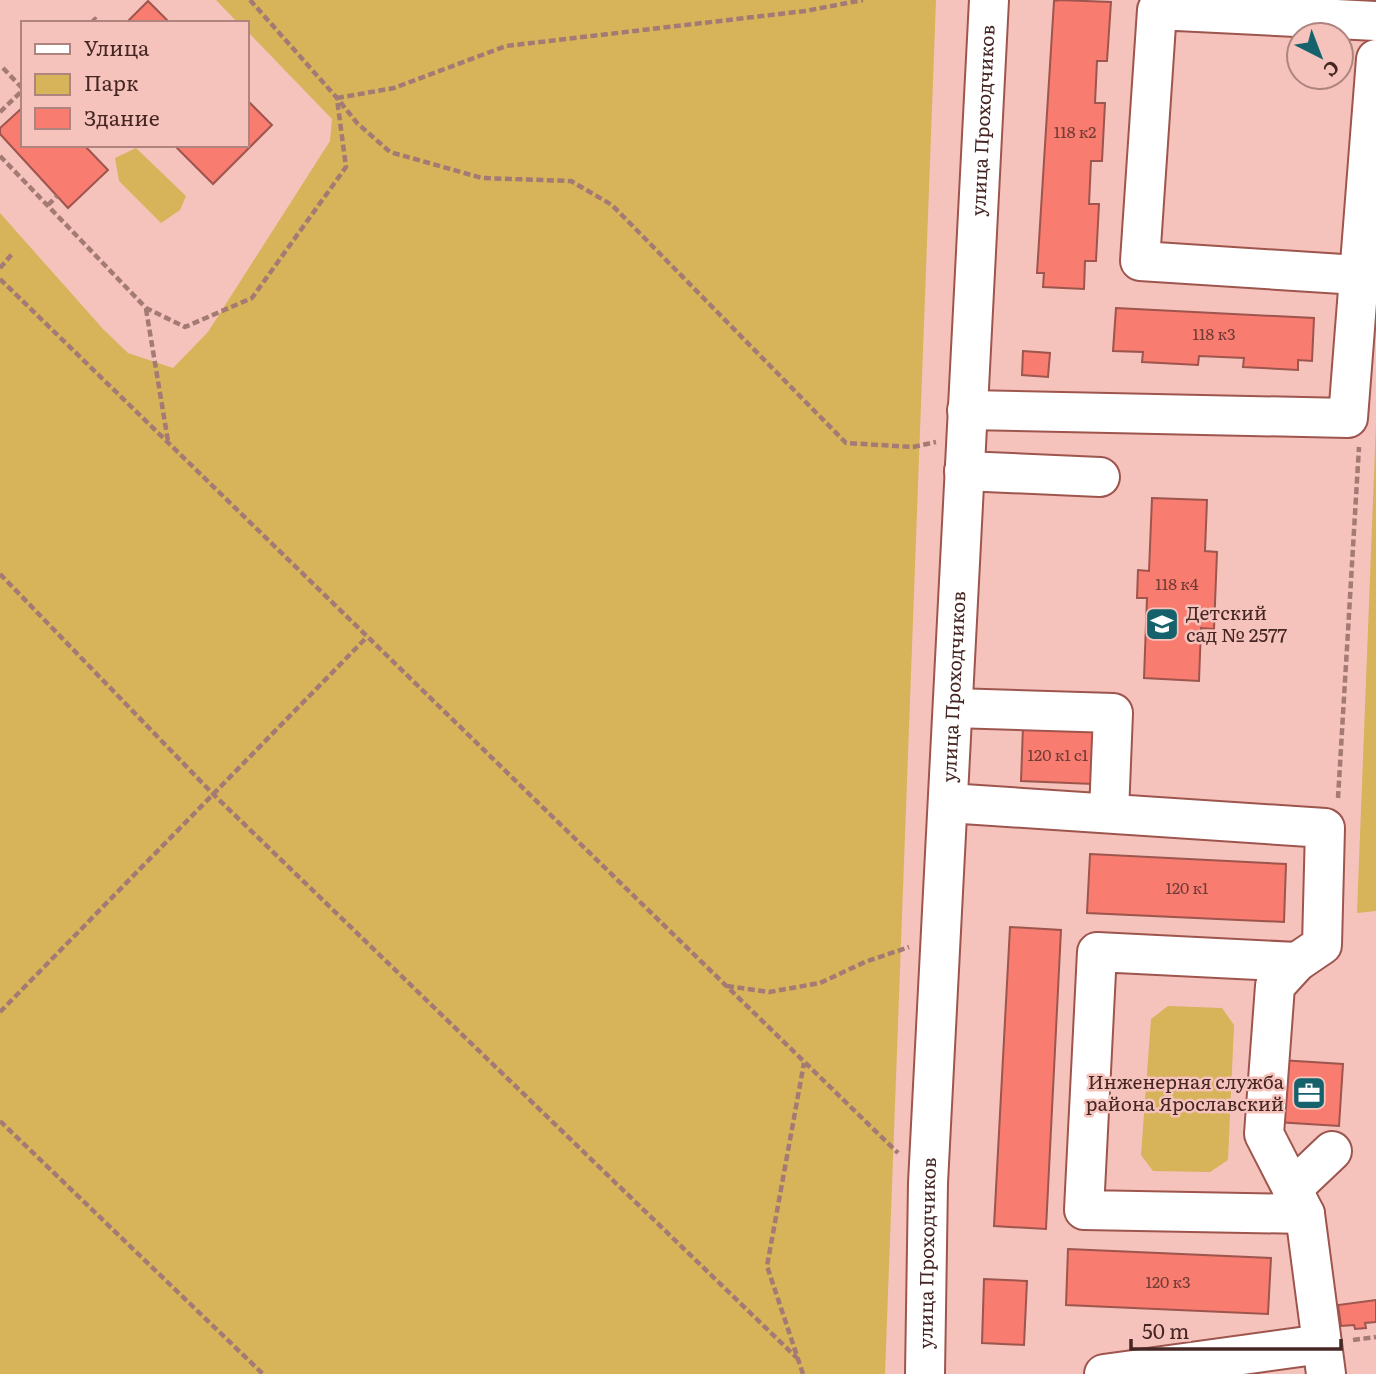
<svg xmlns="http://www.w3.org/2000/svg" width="1376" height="1374" font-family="Literata,serif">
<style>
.green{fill:#d7b35a}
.building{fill:#f87c6f;stroke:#9d554d;stroke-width:2}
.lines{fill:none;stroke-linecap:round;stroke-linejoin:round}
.minor-casing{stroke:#9d554d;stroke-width:42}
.path{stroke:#a47a75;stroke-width:4.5;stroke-dasharray:7 3.5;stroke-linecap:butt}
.minor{stroke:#fff;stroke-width:38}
.labels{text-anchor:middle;stroke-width:5;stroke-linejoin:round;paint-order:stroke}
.number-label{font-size:16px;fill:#723c36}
.street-label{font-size:19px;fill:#452623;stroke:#f5c3bc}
.poi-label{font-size:19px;fill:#452623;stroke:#f5c3bc;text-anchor:start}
</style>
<rect width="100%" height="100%" fill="#f5c3bc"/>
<path class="green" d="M216 0H936L885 1374H0V213L103 329 128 353 173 368 208 332 330 141 332 119 247 31V23H238Z
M136 148 186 196 180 210 161 223 119 181 115 158Z
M1376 423V911L1357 913Z
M1168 1006 1222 1008 1234 1025 1228 1160 1210 1172 1153 1171 1141 1155 1151 1019Z"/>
<path class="building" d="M1060 0 1111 2 1107 61H1097L1095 103H1105L1102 161H1091L1089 204H1099L1096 261H1085L1084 289 1043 287 1044 273H1037L1054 1Z
M148 1 170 23H126Z
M247 100 272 125 213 184 174 145H247Z
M23 107V145H84L108 170 68 208 0 134V128Z
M1116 308 1314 318 1312 361 1298 360V370L1243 367 1244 358 1199 356 1198 365 1142 362 1143 352 1113 351Z
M1023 351 1050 353 1048 377 1022 375Z
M1152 498 1207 500 1205 551 1217 552 1214 629 1201 628 1199 681 1144 678 1147 598H1137L1138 570 1149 571Z
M1023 726 1095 729 1093 784 1021 781Z
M1090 854 1286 864 1284 922 1087 913Z
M1010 927 1061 930 1046 1229 994 1226Z
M1280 1060 1343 1064 1339 1126 1276 1122Z
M1068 1249 1271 1258 1268 1314 1066 1305Z
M984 1279 1027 1281 1024 1345 982 1343Z
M1376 1300V1322L1365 1323 1366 1328 1355 1329 1354 1325 1341 1326 1338 1305Z"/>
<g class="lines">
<g class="minor-casing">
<g id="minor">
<path d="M1358 275 1140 261 1157 10 1376 21"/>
<path d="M967 410 1348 418 1376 59"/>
<path d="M964 471 1100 477"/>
<path d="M953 708 1113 713 1109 813"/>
<path d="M948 803 1325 828 1322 945 1297 962 1275 986 1264 1134 1305 1214 1326 1374"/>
<path d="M1297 962 1097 952 1084 1210 1305 1214"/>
<path d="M1292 1189 1332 1151"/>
<path id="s1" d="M925 1374 928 1183 989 0"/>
<path d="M1104 1374 1322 1344"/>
</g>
</g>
<path class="path" d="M250 0 337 98 357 123 390 152 482 178 571 181 612 205 846 443 913 447 936 442
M91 23 95 19 99 23
M3 68 23 89
M337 98 394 88 506 46 805 11 863 0
M0 112 23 90
M0 156 146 308 185 327 252 298 346 167 337 99
M48 205 57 196
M0 268 12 254
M0 279 898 1153
M146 309 168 441
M0 574 213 794 797 1358
M1338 798 1359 447
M727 986 769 992 820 983 865 962 909 947
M0 1012 367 637
M0 1121 263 1374
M1353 1340 1376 1337
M803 1374 767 1266 804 1063"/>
<use href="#minor" class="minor"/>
</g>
<defs>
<g id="school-square" transform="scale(1.75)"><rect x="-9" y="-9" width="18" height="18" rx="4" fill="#15626c" stroke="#f5c3bc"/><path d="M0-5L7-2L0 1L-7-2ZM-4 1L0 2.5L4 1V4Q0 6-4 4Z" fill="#fff"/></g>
<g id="office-square" transform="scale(1.75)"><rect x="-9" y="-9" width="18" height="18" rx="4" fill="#15626c" stroke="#f5c3bc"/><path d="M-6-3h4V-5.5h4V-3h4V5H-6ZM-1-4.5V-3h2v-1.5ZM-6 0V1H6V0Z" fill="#fff"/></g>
</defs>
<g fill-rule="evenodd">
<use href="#school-square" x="1162" y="624"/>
<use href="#office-square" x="1309" y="1093"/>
</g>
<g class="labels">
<g class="number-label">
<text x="1075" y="138">118 к2</text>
<text x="1214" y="340">118 к3</text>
<text x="1177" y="590">118 к4</text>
<text x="1058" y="761">120 к1 с1</text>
<text x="1187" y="894">120 к1</text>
<text x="1168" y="1288">120 к3</text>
</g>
<g class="street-label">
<text dy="7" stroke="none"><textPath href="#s1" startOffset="1255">улица Проходчиков</textPath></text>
<text dy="7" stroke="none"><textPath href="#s1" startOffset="688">улица Проходчиков</textPath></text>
<text dy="7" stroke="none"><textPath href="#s1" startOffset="121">улица Проходчиков</textPath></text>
</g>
<g class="poi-label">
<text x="1186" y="620">Детский<tspan x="1186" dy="22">сад № 2577</tspan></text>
<text x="1284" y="1089" text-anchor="end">Инженерная служба<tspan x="1284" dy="22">района Ярославский</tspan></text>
</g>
</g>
<rect x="21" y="21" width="228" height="126" fill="#f5c3bc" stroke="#af847f" stroke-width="2"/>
<rect x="35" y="44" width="35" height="10" fill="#ffffff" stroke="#af847f" stroke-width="2"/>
<text x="84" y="56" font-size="21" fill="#452623">Улица</text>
<rect x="35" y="74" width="35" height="21" fill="#d7b35a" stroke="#af847f" stroke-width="2"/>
<text x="84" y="91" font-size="21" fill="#452623">Парк</text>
<rect x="35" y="108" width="35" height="21" fill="#f87c6f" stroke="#af847f" stroke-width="2"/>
<text x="84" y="126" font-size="21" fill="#452623">Здание</text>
<g transform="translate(1320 56) rotate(138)"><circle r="33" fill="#f5c3bc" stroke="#af847f" stroke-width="2"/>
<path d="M0-5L12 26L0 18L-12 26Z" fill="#15626c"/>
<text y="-10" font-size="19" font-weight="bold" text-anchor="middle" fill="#452623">С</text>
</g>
<path d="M1131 1339v10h210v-10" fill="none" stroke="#452623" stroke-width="3.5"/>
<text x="1142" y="1339" font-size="21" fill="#452623" stroke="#f5c3bc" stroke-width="5" paint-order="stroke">50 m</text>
</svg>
